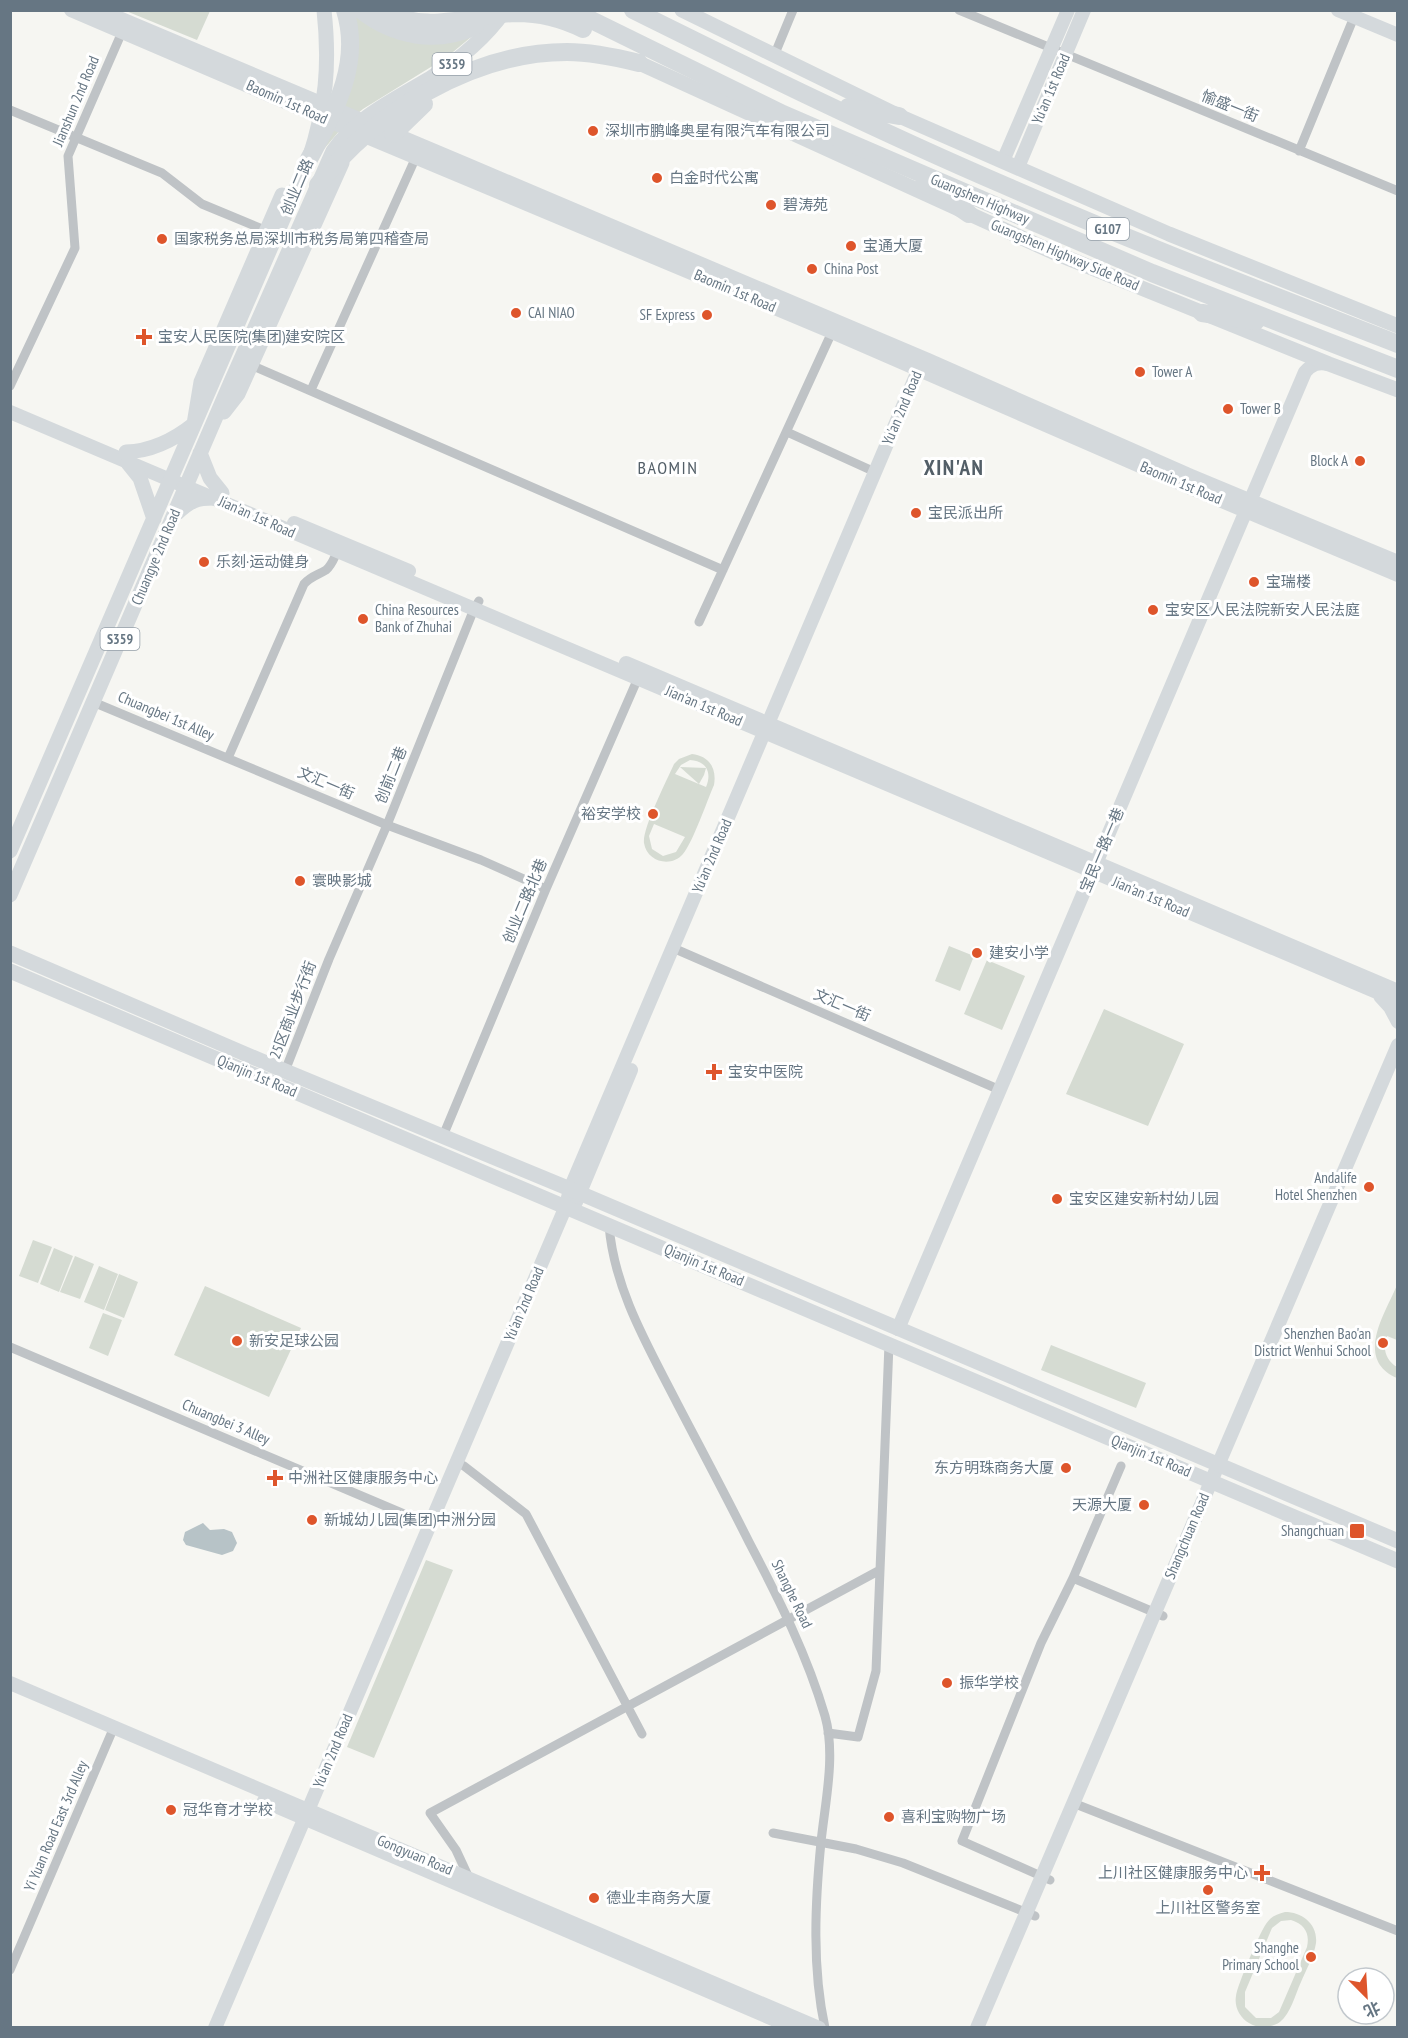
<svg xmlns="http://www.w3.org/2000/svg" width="1408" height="2038" font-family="'PT Sans Narrow','Noto Sans SC',sans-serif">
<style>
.green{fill:#d5dbd2;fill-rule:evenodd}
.water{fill:#b7c3c7}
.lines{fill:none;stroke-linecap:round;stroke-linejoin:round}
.street{stroke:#bfc3c6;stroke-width:9}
.secondary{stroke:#d4d9dc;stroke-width:14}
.primary{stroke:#d4d9dc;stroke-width:15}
.highway{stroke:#d4d9dc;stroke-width:18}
.poi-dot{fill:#de552b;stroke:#fff;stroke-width:2}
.labels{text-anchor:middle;stroke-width:6;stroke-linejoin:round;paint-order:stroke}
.shield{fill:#fff;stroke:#949fa8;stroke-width:1.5}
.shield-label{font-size:14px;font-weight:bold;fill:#667683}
.street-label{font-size:15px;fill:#667683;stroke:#fff}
.poi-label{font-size:15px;fill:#667683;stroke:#fff;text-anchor:start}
.quarter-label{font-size:18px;letter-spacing:1.5px;fill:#535f68;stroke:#fff}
.district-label{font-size:21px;font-weight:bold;letter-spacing:1.5px;fill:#535f68;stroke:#fff}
</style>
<rect width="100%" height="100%" fill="#f6f6f2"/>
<path class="green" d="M126 11H210L197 40Z
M351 11 476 33 447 57 363 109 346 123 319 155 341 101Z
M692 754C709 756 717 768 714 785 707 801 693 842 683 854 671 868 647 862 644 843 642 829 667 780 674 764L679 759ZM690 760C707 761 712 773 706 787L675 774 681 765ZM654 824 685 837 676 852 663 856 652 849 649 836Z
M680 767 706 768 704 775 699 784Z
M949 946 974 956 960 991 935 981Z
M987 960 1025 976 1002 1030 964 1014Z
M1104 1009 1184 1044 1148 1126 1066 1094Z
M33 1240 52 1247 38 1283 19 1276Z
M54 1248 73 1256 59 1292 40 1284Z
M75 1256 94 1264 80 1299 60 1292Z
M99 1266 118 1274 104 1310 84 1302Z
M119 1274 138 1282 124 1318 105 1310Z
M1397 1285V1340L1387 1336C1382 1349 1386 1360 1397 1367V1378C1354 1359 1385 1314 1397 1285Z
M205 1286 301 1328 269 1397 174 1355Z
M103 1313 122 1320 108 1356 89 1348Z
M1051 1345 1146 1383 1136 1408 1041 1370Z
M426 1560 453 1570 374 1758 347 1747Z
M1285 1912C1302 1912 1318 1924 1316 1943 1314 1956 1306 1970 1301 1982 1295 1995 1291 2013 1280 2022 1271 2028 1258 2029 1249 2023 1240 2018 1234 2007 1236 1996 1237 1986 1260 1932 1266 1924 1270 1917 1277 1914 1285 1912ZM1291 1920C1305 1924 1310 1934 1307 1947L1279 2012 1271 2018H1256L1245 2007V1992L1272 1928 1281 1921Z"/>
<path class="water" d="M203 1523 210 1530 224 1529 232 1532 237 1543 233 1551 222 1555 186 1545 183 1540 185 1532Z"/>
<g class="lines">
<path class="street" d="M959 10 1398 191
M774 56 793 10
M10 110 162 173 202 204 267 231
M1299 151 1354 17
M251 365 723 570
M10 386 75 248 68 156 122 32
M311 390 416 157
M787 432 875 472
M699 622 832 332
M93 702 387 825 481 860 546 889
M228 758 304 584C311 576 318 575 326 570 332 565 334 558 337 552
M673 948 1000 1090
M285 1071 329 959 387 825 474 609 479 601
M443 1136 546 889 638 678
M609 1225C614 1290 649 1348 678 1405 702 1451 726 1496 749 1542 779 1599 807 1655 825 1716 836 1755 825 1803 821 1842 815 1903 812 1968 825 2028
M10 1347 430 1525
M456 1462 464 1466 526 1514 642 1734
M1073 1578 1163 1616
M828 1733 858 1737 876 1671 889 1344
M1073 1803 1398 1931
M773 1833 856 1849 903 1863 1035 1916
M469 1878 456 1850 430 1813 880 1570
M1050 1880 962 1841 1041 1643 1073 1578 1121 1466
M10 1970 114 1727"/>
<path class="secondary" d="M71 10 355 132 832 332 1186 486 1398 575
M100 10 468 165 928 360 1191 476 1398 562
M1338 10 1398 35
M1003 161 1068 10
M1018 167 1084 10
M10 412 1398 1001
M294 523 409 571
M626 663 1398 991
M1380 996 1390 1007 1398 1022
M576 1202 631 1070
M898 1329 1305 372C1312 364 1318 362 1328 364
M10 1683 819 2028
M264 1801 794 2028
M215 2028 566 1206 570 1189 915 378 922 362 928 360
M977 2028 1398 1045"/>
<path class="primary" d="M682 10 899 116 1169 234 1398 326
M639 63 1055 253 1329 364 1398 390
M224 412 238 394 342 163
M126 452C152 451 174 440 194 424L201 382 282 195
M200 453 210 478 222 493
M128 463 140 478 154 519
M177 513C190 501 196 498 214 498
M10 851 309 159C326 107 330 65 324 10
M10 895 230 384 333 151C358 116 394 100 429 79 459 60 485 39 505 10
M10 953 285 1071 570 1189 1398 1541
M10 971 1398 1561"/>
<path class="highway" d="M361 10C394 36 436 44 475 26
M384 10C425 36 472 14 516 13 541 13 561 18 583 29
M571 10 783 114 1152 273 1398 369
M633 10C756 71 880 132 1006 186 1135 243 1267 293 1398 344
M848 107 899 116
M393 134 424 104
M309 159C334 112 362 65 345 10
M924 183 969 214
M318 185C374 112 473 52 567 52 592 52 615 57 639 63
M1202 313 1256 321"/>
</g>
<g class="poi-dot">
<circle cx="593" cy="131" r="6"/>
<circle cx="657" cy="178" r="6"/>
<circle cx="771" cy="205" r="6"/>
<circle cx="162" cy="239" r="6"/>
<circle cx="851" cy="246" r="6"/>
<circle cx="812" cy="269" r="6"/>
<circle cx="516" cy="313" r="6"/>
<circle cx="707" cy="315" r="6"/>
<path d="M141 328h6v6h6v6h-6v6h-6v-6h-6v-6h6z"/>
<circle cx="1140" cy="372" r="6"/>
<circle cx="1228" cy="409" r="6"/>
<circle cx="1360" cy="461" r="6"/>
<circle cx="916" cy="513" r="6"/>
<circle cx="204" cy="562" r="6"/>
<circle cx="1254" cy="582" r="6"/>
<circle cx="1153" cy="610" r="6"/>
<circle cx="363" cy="619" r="6"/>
<circle cx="653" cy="814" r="6"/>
<circle cx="300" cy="881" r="6"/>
<circle cx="977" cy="953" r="6"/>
<path d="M711 1063h6v6h6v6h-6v6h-6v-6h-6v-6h6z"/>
<circle cx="1369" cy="1187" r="6"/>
<circle cx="1057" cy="1199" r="6"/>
<circle cx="237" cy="1341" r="6"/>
<circle cx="1383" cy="1343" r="6"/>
<circle cx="1066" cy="1468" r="6"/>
<path d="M272 1469h6v6h6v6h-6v6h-6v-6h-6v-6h6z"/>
<circle cx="1144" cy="1505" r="6"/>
<circle cx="312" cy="1520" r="6"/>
<rect x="1349" y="1523" width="16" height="16" rx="3"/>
<circle cx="947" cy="1683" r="6"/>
<circle cx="171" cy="1810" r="6"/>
<circle cx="889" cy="1817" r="6"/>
<path d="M1259 1864h6v6h6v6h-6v6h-6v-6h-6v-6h6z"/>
<circle cx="1208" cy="1890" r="6"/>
<circle cx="594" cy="1898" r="6"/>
<circle cx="1311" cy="1957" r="6"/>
</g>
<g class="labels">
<g class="shield">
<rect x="432.5" y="53" width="39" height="22" rx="4.5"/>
<rect x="1087" y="218" width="42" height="22" rx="4.5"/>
<rect x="100.5" y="628" width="39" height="22" rx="4.5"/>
</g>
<g class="shield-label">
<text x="452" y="69">S359</text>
<text x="1108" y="234">G107</text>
<text x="120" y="644">S359</text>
</g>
<g class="street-label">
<text transform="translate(1051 89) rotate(-67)" y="5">Yu’an 1st Road</text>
<text transform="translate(76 101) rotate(-67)" y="5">Jianshun 2nd Road</text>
<text transform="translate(287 102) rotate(24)" y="5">Baomin 1st Road</text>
<text transform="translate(1230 106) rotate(22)" y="5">愉盛一街</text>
<text transform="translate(297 187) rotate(-67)" y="5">创业二路</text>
<text transform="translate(980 199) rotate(23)" y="5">Guangshen Highway</text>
<text transform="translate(1065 255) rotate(23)" y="5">Guangshen Highway Side Road</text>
<text transform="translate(735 291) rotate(23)" y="5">Baomin 1st Road</text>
<text transform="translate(902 408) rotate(-67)" y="5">Yu'an 2nd Road</text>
<text transform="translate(1181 483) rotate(23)" y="5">Baomin 1st Road</text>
<text transform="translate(257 517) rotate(24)" y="5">Jian'an 1st Road</text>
<text transform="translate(156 557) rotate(-67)" y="5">Chuangye 2nd Road</text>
<text transform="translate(704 706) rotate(23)" y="5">Jian'an 1st Road</text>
<text transform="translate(166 716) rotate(23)" y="5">Chuangbei 1st Alley</text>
<text transform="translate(391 775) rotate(-68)" y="5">创前二巷</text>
<text transform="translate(326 783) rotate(23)" y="5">文汇一街</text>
<text transform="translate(1102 850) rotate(-67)" y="5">宝民一路一巷</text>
<text transform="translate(712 856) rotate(-67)" y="5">Yu'an 2nd Road</text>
<text transform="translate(1151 897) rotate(23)" y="5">Jian'an 1st Road</text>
<text transform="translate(525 901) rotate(-67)" y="5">创业二路北巷</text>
<text transform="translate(842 1005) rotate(23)" y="5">文汇一街</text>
<text transform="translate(293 1010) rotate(-69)" y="5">25区商业步行街</text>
<text transform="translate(257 1076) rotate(23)" y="5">Qianjin 1st Road</text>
<text transform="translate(704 1265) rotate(23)" y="5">Qianjin 1st Road</text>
<text transform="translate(524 1304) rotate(-67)" y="5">Yu'an 2nd Road</text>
<text transform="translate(226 1422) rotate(23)" y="5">Chuangbei 3 Alley</text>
<text transform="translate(1151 1456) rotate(23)" y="5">Qianjin 1st Road</text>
<text transform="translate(1187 1536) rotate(-67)" y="5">Shangchuan Road</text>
<text transform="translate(792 1594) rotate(64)" y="5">Shanghe Road</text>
<text transform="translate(333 1751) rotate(-67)" y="5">Yu'an 2nd Road</text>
<text transform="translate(56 1826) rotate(-67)" y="5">Yi Yuan Road East 3rd Alley</text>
<text transform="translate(415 1855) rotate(23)" y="5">Gongyuan Road</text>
</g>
<g class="poi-label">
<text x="605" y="136">深圳市鹏峰奥星有限汽车有限公司</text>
<text x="669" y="183">白金时代公寓</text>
<text x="783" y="210">碧涛苑</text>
<text x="174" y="244">国家税务总局深圳市税务局第四稽查局</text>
<text x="863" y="251">宝通大厦</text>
<text x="824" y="274">China Post</text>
<text x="528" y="318">CAI NIAO</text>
<text x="695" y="320" text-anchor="end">SF Express</text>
<text x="158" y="342">宝安人民医院(集团)建安院区</text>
<text x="1152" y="377">Tower A</text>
<text x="1240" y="414">Tower B</text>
<text x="1348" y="466" text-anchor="end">Block A</text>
<text x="928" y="518">宝民派出所</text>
<text x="216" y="567">乐刻·运动健身</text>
<text x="1266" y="587">宝瑞楼</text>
<text x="375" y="615">China Resources<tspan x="375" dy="17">Bank of Zhuhai</tspan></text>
<text x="1165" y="615">宝安区人民法院新安人民法庭</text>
<text x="641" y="819" text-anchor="end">裕安学校</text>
<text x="312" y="886">寰映影城</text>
<text x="989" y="958">建安小学</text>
<text x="728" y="1077">宝安中医院</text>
<text x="1357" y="1183" text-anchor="end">Andalife<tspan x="1357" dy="17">Hotel Shenzhen</tspan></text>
<text x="1069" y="1204">宝安区建安新村幼儿园</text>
<text x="1371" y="1339" text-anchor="end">Shenzhen Bao'an<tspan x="1371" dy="17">District Wenhui School</tspan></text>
<text x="249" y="1346">新安足球公园</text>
<text x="1054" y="1473" text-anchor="end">东方明珠商务大厦</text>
<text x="288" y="1483">中洲社区健康服务中心</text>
<text x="1132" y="1510" text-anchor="end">天源大厦</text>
<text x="324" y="1525">新城幼儿园(集团)中洲分园</text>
<text x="1344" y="1536" text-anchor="end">Shangchuan</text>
<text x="959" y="1688">振华学校</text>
<text x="183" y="1815">冠华育才学校</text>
<text x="901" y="1822">喜利宝购物广场</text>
<text x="1248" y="1878" text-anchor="end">上川社区健康服务中心</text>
<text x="606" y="1903">德业丰商务大厦</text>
<text x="1208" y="1913" text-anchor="middle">上川社区警务室</text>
<text x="1299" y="1953" text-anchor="end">Shanghe<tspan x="1299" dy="17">Primary School</tspan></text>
</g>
<g class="quarter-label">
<text x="668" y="474">BAOMIN</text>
</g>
<g class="district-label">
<text x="954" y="475">XIN'AN</text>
</g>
</g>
<rect width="1408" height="2038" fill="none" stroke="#667683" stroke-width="24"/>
<g transform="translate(1366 1996) rotate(156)"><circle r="28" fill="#ffffff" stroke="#c2c8cd" stroke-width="1.5"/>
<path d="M0-4.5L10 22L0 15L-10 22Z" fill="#de552b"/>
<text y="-9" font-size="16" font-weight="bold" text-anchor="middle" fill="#667683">北</text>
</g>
</svg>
